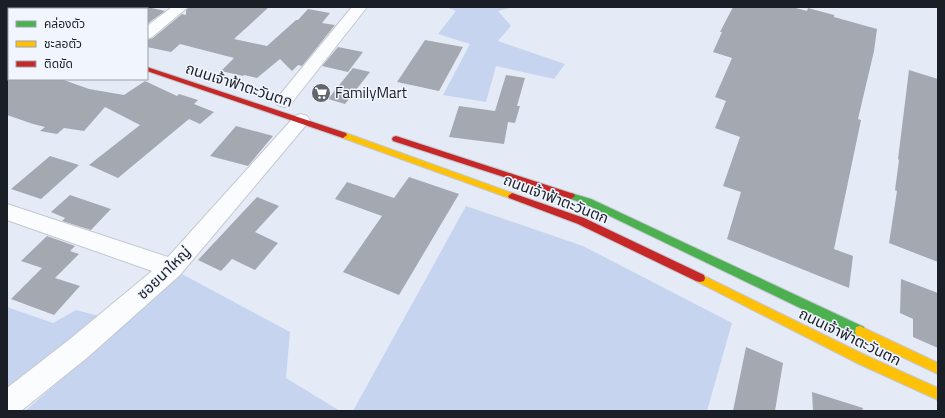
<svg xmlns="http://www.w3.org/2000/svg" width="945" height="418" font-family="'Titillium Web','Noto Sans Thai',sans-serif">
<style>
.green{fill:#c6d4f0}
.building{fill:#a4a8b1}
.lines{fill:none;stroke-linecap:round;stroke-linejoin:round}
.street-casing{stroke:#c3c8d1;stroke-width:2}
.fast-casing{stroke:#c3c8d1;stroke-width:2}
.slow-casing{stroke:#c3c8d1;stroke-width:2}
.jam-casing{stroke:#c3c8d1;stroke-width:2}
.street{fill:#fbfcfe;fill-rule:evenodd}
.fast{fill:#4caf50;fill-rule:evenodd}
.slow{fill:#ffc107;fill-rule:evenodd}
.jam{fill:#c62828;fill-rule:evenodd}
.labels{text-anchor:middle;stroke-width:3;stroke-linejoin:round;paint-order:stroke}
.street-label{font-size:15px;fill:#1a1e26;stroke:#f1f5fe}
.poi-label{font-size:15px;fill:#1a1e26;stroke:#f1f5fe;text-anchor:start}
</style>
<rect width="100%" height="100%" fill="#e5ebf6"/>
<path class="green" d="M446 7H514L498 11 511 26 498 41 565 64 554 79 496 66 486 102 443 95 470 44 438 34 456 11Z
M466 206 583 246 732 323 707 411H353Z
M182 274 290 332 286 378 340 411H25Z
M7 307 53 323 76 310 99 316 7 387Z"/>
<path class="building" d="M147 7 165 11 147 24Z
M189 7H269L234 39 267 46 296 20H298L308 9 330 13 322 23 335 25 302 66 298 65 292 71 280 59 257 78 244 75 243 76 221 71 234 58 180 44 171 52 147 47V40L153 38 182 14 186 15V10Z
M733 7H792L807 11 808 8 834 15V17L877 29 874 51 858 119 861 120 834 249 853 256 849 288 727 239 741 192 723 186 740 137 715 128 726 101 715 97 732 58 713 52 722 32H720Z
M425 40 463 47 439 91 397 82Z
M338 47 363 52 348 72 322 66Z
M353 68 370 72 345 104 328 99Z
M909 70 938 79V262L889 243 897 191 895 190 899 160 898 159Z
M506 75 525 78 517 106H520L515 123 508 122 504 144 449 137 459 106 495 111Z
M7 79H61L89 89 124 95 145 81 177 96 179 94 198 100 194 104 214 112 200 124 189 119 118 178 89 165 140 125 105 107 84 131 64 128 57 134 40 131 45 127 33 124 7 115Z
M236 126 273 136 248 166 210 156Z
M50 156 79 165 41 199 11 189Z
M409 177 459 194 399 295 343 272 382 216 335 199 347 182 394 198Z
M70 195 111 209 91 230 62 221 65 218 51 212Z
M257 197 279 206 255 232 278 243 255 270 232 259 221 271 198 260Z
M47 236 75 246 70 251 79 254 55 278 80 286 54 315 11 299 42 268 21 261Z
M901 279 938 293V348L913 337V319L900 313Z
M746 347 783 363 775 411H733Z
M812 392 863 408 862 411H813Z"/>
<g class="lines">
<g class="street-casing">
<path id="street" d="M172 7H188L152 37 147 39V26Z
M352 7H367L290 105 284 107 278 105 275 101 278 97Z
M301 114 307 116 310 120 307 124 180 275 88 357 21 411H7V388L70 339 152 271 7 220V204L168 257 295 116Z"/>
</g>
<g class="fast-casing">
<path id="fast" d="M571 193 591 199 864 327 865 331 864 335 860 336 856 335 585 204 568 198 567 196Z"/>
</g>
<g class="slow-casing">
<path id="slow" d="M343 132 515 194 516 196 512 199 509 198 340 137 339 135 340 133Z
M700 274 867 356 938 388V400L859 364 696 281 695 278 696 275Z
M860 326 938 363V374L856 335 855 331 856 327Z"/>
</g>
<g class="jam-casing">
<path id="jam" d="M11 7H20L23 9H14Z
M147 67 346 133 347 135 343 138 340 137 147 71Z
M396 136 574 194 575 196 571 199 393 141 392 139 393 137Z
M512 193 584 218 704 275 705 278 704 281 700 282 696 281 578 224 509 198 508 196Z"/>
</g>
<use href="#street" class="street"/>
<use href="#fast" class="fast"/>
<use href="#slow" class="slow"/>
<use href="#jam" class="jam"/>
</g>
<defs>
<g id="supermarket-disc" transform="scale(1)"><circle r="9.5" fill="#61666f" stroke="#f1f5fe"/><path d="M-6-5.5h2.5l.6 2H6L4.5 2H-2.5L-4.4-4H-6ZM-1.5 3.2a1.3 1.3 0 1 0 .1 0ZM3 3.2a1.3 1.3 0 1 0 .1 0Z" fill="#fff"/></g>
</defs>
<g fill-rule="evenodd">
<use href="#supermarket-disc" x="321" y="93"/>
</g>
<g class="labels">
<g class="street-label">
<text transform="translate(239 85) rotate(18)" y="5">ถนนเจ้าฟ้าตะวันตก</text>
<text transform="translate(556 199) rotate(21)" y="5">ถนนเจ้าฟ้าตะวันตก</text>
<text transform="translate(164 273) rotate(-44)" y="5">ซอยนาใหญ่</text>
<text transform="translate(850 337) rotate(26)" y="5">ถนนเจ้าฟ้าตะวันตก</text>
</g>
<g class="poi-label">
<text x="335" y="98">FamilyMart</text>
</g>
</g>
<rect width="945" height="418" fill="none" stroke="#1a1e26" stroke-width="16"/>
<rect x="8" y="8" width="140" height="72" fill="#f1f5fe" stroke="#9b9fa8"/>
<rect x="16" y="21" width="20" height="6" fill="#4caf50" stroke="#9b9fa8"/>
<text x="44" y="28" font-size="12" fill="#1a1e26">คล่องตัว</text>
<rect x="16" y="41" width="20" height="6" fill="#ffc107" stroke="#9b9fa8"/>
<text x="44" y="48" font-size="12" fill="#1a1e26">ชะลอตัว</text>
<rect x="16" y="61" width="20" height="6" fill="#c62828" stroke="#9b9fa8"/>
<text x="44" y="68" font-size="12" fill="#1a1e26">ติดขัด</text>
</svg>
